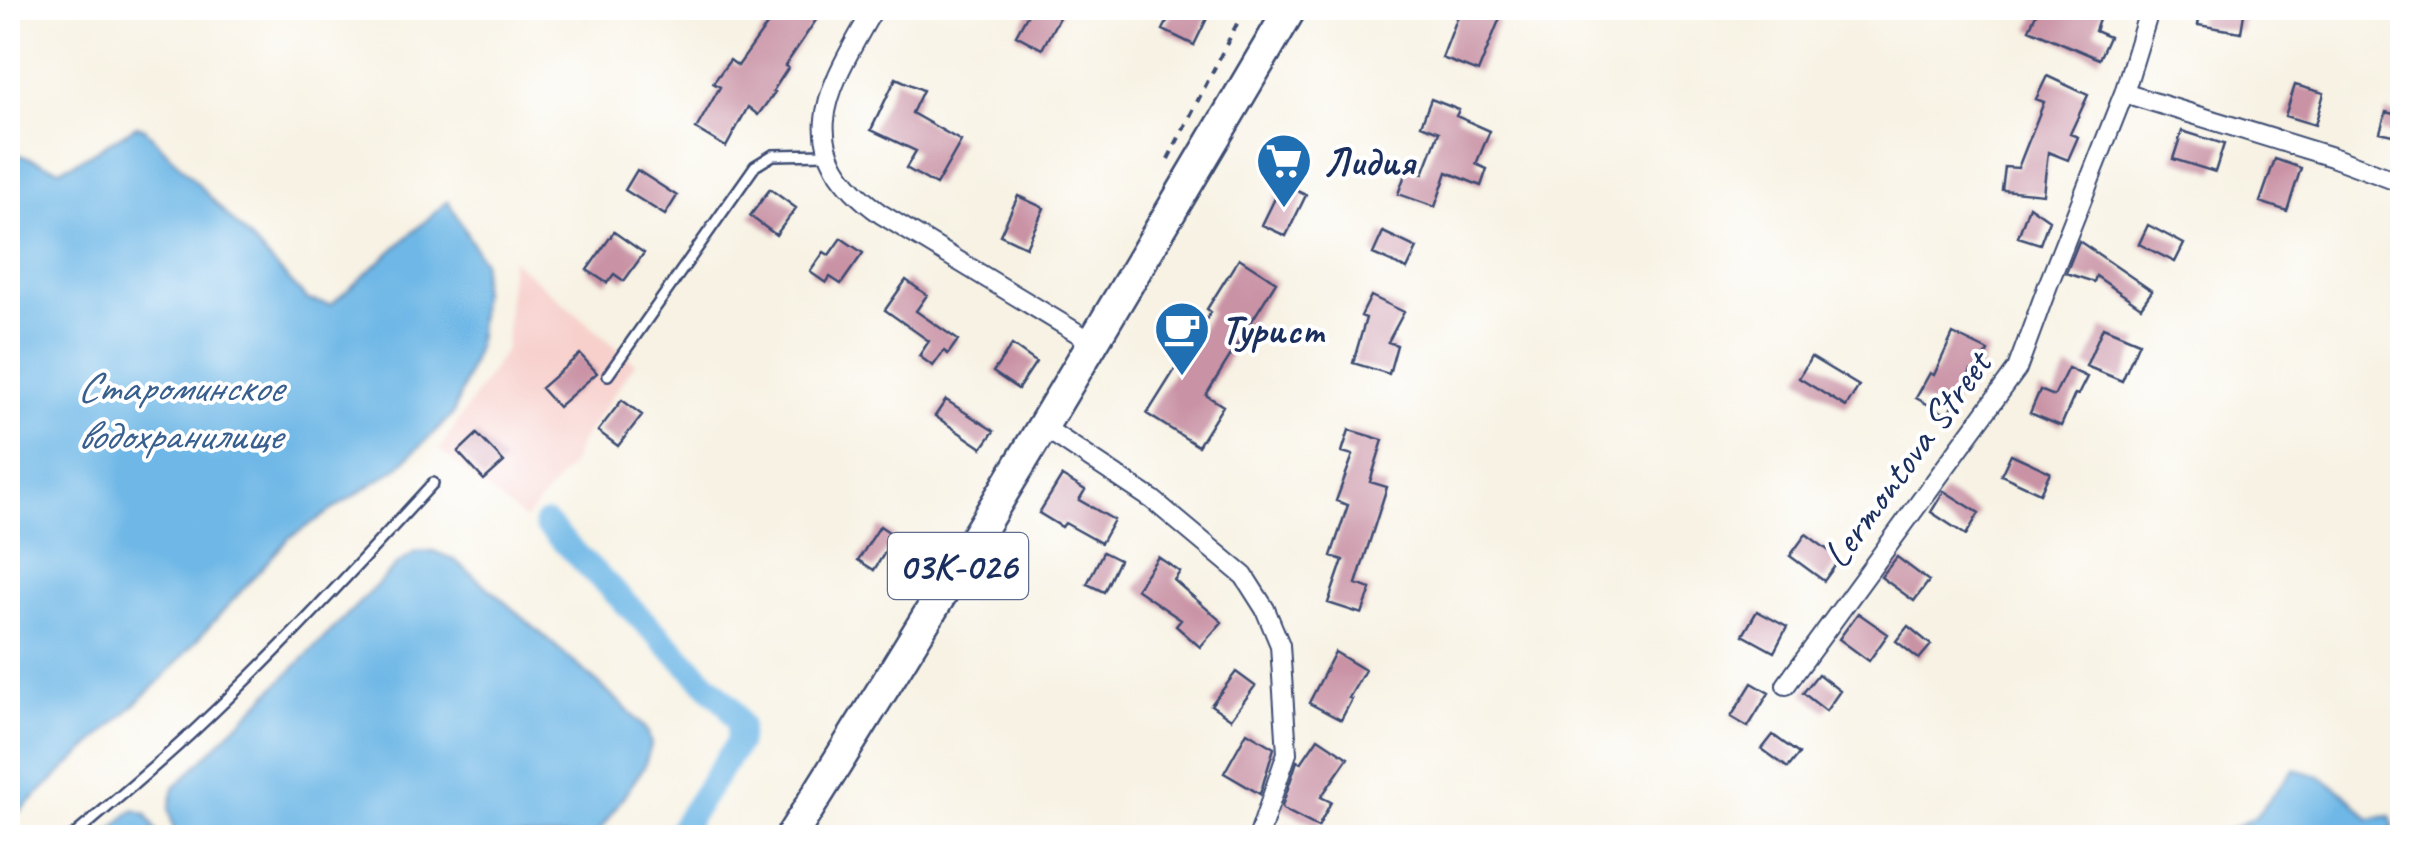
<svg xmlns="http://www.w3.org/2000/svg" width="2410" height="845" font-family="Caveat,sans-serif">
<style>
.built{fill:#f7d0cc}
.water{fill:#6eb7e6;stroke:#4473a2;stroke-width:2.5}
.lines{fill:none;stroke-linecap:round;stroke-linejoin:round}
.canal{stroke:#6eb7e6;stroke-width:25}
.building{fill:#c993a5}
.service-casing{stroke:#3c4c72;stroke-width:14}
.minor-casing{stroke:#3c4c72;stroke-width:22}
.primary-casing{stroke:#3c4c72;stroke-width:35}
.path{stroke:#3c4c72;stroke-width:4;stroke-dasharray:8 8;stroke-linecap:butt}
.service{stroke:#fff;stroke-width:9}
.minor{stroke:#fff;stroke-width:18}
.primary{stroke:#fff;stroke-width:30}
.labels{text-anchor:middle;stroke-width:8;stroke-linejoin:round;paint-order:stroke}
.shield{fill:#fff;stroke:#5f6d8e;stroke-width:2.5}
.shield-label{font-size:38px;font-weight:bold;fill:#1b2f5e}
.poi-label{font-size:40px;font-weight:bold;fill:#1b2f5e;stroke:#fff;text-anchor:start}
.street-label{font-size:40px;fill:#1b2f5e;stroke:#fff}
.water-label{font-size:42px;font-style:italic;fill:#385f8e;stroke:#fff}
</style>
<rect width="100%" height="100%" fill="#fff"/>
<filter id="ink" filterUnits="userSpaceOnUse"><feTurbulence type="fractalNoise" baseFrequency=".01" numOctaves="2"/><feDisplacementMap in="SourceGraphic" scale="20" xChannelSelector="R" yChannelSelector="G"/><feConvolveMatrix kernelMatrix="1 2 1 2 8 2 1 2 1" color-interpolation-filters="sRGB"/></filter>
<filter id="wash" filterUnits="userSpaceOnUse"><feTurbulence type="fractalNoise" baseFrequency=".0048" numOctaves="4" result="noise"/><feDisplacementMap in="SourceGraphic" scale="40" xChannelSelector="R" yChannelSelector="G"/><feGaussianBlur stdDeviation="2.25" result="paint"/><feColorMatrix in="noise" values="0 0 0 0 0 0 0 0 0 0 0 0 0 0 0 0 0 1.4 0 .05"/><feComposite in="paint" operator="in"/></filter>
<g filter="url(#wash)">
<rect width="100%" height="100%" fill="#f7f2e3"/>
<path class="built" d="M511 259 635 363 580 443 572 463 525 520 439 450 506 349Z"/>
<path class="water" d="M137 126 145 129 308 300 331 305 448 201 483 262 477 347 453 414 397 468 289 538 159 682 8 822V151L59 169 75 163Z
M433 551 453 559 491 590 615 698 647 730 651 745 644 767 595 837H175L169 809 174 788 397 565 415 552Z
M2294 769 2319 776 2345 794 2369 819 2390 816 2397 837H2214L2255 817Z
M135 810 146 814 160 837H104L127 815Z"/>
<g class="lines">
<path class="canal" d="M546 524 729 706 740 725 738 743 675 838"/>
</g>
<g id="blocks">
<path class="building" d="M779 8H797L816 20 785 66 788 68 773 91 775 92 758 115 748 107 726 147 696 129 720 87 713 83 730 60 738 66Z
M1031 8H1064L1042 49 1016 35Z
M1174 8H1212L1194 45 1163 30Z
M1461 8H1504L1478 72 1442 58Z
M2039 8H2103L2095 31 2109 37 2099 59 2029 29Z
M2201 8H2245L2241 32 2198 25Z
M2047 76 2088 95 2070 134 2078 137 2068 160 2048 152 2043 194 2002 190 2005 167 2018 168 2044 102 2036 99Z
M896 78 923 90 912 113 961 141 936 185 906 168 916 151 871 130Z
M2295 85 2324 93 2315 125 2285 116Z
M1431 99 1459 110 1456 116 1490 131 1476 164 1487 169 1481 186 1447 172 1435 207 1398 194 1407 169 1423 174 1439 132 1421 125Z
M2386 112 2402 116V137L2380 132Z
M2182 131 2224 144 2215 172 2173 159Z
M2275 159 2301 168 2287 211 2260 202Z
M637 170 677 196 665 215 625 190Z
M1282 184 1306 195 1286 236 1262 225Z
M770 189 796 208 776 235 750 216Z
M1018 196 1044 208 1026 247 1000 235Z
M2029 206 2049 220 2040 244 2018 237Z
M2148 225 2184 244 2175 262 2139 244Z
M614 232 644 253 624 281 614 274 607 283 587 270Z
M1383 232 1417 248 1407 269 1373 254Z
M841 238 863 253 841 284 830 277 826 283 810 272 824 252 829 255Z
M2079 241 2152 291 2141 307 2096 276 2094 282 2066 273Z
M1239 258 1276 282 1206 395 1223 406 1198 446 1147 414 1211 312 1207 309Z
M906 280 927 295 916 311 958 340 948 354 944 351 933 366 919 356 929 341 885 310Z
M1371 296 1404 312 1388 342 1397 345 1389 374 1353 363 1366 318 1361 316Z
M2103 327 2139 342 2122 381 2086 366Z
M1953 334 1988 351 1977 374 1971 371 1948 415 1916 398 1930 373 1934 375Z
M1012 345 1036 362 1018 389 993 372Z
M580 354 597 373 558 407 541 388Z
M1811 357 1859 386 1846 407 1799 378Z
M2068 368 2087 377 2078 395 2075 394 2061 426 2030 413 2040 390 2054 396Z
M622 400 642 415 618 446 598 431Z
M946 400 994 431 982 448 935 416Z
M1349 430 1383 440 1370 482 1387 487 1356 584 1371 589 1362 614 1328 603 1343 560 1331 556 1348 505 1336 501 1353 455 1342 452Z
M477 434 504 462 484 480 458 452Z
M2011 454 2050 472 2040 493 2001 475Z
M1062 476 1085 490 1079 500 1114 520 1101 543 1065 523 1062 527 1039 513Z
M1944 491 1979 513 1966 535 1931 512Z
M880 526 895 536 874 570 858 560Z
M1806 534 1840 559 1824 581 1790 556Z
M1103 552 1119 560 1104 592 1087 584Z
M1158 557 1180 572 1174 580 1222 622 1200 647 1176 626 1181 620 1136 589Z
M1897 557 1929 581 1914 601 1881 577Z
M1757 611 1787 627 1774 652 1743 635Z
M1858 613 1888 634 1869 661 1839 639Z
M1908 626 1931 645 1919 659 1896 641Z
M1335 652 1365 670 1349 698 1352 699 1341 720 1309 703Z
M1236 672 1255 686 1231 719 1211 705Z
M1818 674 1840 691 1826 711 1803 693Z
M1752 683 1769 693 1748 727 1731 717Z
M1247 732 1274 748 1260 794 1224 773Z
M1773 735 1799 754 1788 768 1762 749Z
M1318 738 1348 758 1321 797 1331 802 1318 827 1283 809 1282 806 1297 761 1301 763Z"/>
</g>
</g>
<g filter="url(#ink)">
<use href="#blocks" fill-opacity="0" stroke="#3c4c72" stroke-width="2.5"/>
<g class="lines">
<g class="service-casing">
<path id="service" d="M608 375 755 166 773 155 829 154
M71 838C114 801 158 765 199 726 281 649 357 566 433 483"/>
</g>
<g class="minor-casing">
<path id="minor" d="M874 8C829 88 787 147 881 214L1094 343
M2124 93 2332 157 2402 183
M1042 426 1153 500 1244 576 1265 609 1280 645 1287 753 1258 838
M1786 685 2017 369 2048 285 2124 93 2150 8"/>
</g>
<g class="primary-casing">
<path id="primary" d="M790 838C963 564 1127 286 1291 8"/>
</g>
<path class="path" d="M1168 159 1245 8"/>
<use href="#service" class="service"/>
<use href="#minor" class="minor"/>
<use href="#primary" class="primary"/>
</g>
</g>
<defs>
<g id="supermarket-pin" transform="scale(2.875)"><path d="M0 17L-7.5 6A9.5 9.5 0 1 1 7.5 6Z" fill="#1f6fb2" stroke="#fff"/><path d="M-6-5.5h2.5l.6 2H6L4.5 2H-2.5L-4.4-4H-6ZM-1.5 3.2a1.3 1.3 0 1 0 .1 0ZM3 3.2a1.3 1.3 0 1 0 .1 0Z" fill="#fff"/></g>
<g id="cafe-pin" transform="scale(2.875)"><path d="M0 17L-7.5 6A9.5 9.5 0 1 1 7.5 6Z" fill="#1f6fb2" stroke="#fff"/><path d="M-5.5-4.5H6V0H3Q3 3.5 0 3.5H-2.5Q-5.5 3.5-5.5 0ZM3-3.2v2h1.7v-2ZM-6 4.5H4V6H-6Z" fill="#fff"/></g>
</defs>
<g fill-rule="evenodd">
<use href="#supermarket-pin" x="1284" y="161"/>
<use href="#cafe-pin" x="1182" y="329"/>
</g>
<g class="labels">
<rect class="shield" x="888" y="533" width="140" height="66" rx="8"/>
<g class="shield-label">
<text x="958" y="579">03К-026</text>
</g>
<g class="poi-label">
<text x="1323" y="175">Лидия</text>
<text x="1221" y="343">Турист</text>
</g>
<g class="street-label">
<text transform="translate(1906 459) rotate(-54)" y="14">Lermontova Street</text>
</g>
<g class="water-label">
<text x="179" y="401">Староминское<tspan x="179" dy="48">водохранилище</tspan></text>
</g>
</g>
<rect width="2410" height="845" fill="none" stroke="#fff" stroke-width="40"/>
</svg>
